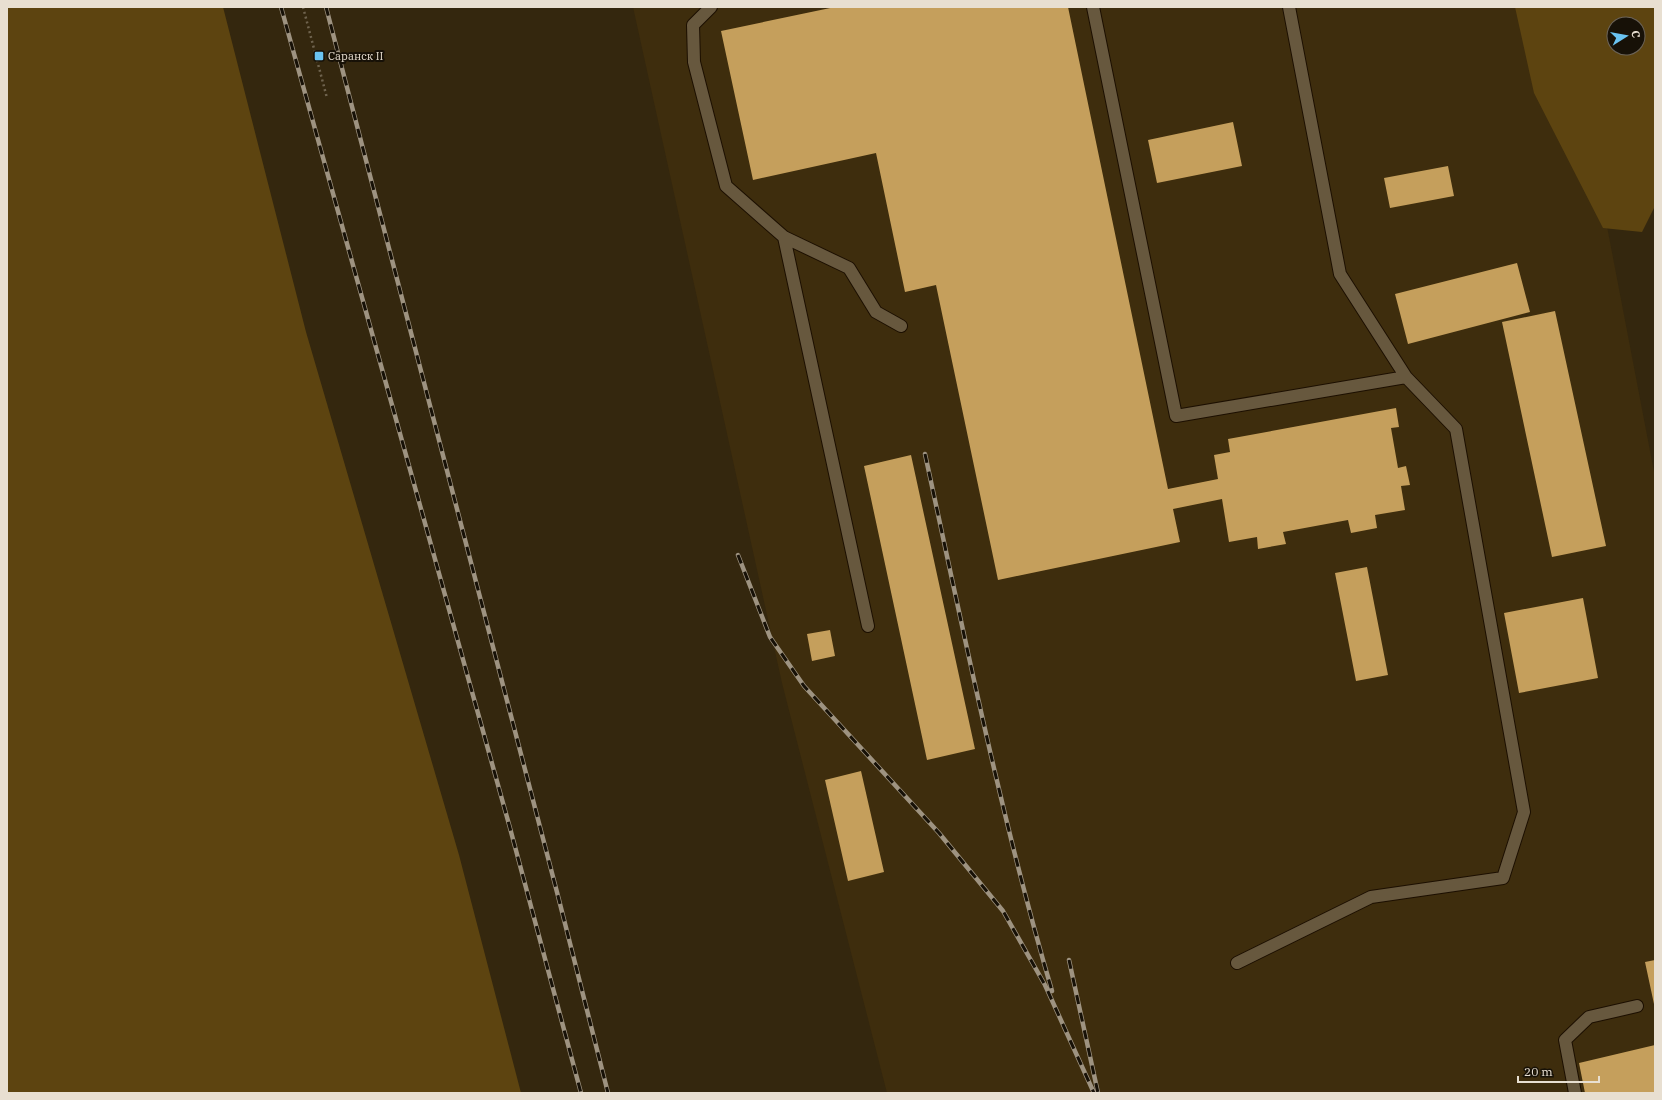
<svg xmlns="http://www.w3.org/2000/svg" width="1662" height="1100" font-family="'IBM Plex Serif',serif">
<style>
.built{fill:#3e2d0d}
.green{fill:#5d4410;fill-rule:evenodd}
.building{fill:#c59f5c}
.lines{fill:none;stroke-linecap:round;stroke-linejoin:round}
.minor-casing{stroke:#1c0f00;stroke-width:14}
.path{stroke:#6f634e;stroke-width:2.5;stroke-dasharray:2 3;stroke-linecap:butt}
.minor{stroke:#67583e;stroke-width:12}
.rail-casing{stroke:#9e9381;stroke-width:4.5}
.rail{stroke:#171107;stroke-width:3;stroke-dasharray:9;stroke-linecap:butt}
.poi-dot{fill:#6ac3f1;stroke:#171107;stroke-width:1.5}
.labels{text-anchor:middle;stroke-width:4;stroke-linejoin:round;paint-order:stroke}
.poi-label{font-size:11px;fill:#e8dfd1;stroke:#171107;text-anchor:start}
</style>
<rect width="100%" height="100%" fill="#34270e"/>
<path class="built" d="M633 7H1565L1655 477V1093H887L782 683Z"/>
<path class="green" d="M7 7H223L306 332 459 855 521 1093H7Z
M1515 7H1655V206L1642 232 1603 228 1534 93ZM1614 24H1638V48H1614Z"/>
<path class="building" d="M835 7H1068L1168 489 1218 479 1214 455 1230 452 1228 439 1396 408 1399 427 1391 428 1398 468 1406 466 1410 485 1401 486 1405 510 1375 515 1377 528 1351 533 1348 520 1283 532 1286 544 1258 549 1257 537 1229 542 1222 499 1173 509 1180 542 998 580 936 285 905 292 876 153 753 180 721 31Z
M1233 122 1242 166 1157 183 1148 140Z
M1448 166 1454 196 1390 208 1384 178Z
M1517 263 1530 312 1408 344 1395 294Z
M1555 311 1606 546 1552 557 1502 322Z
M911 455 975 749 927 760 864 466Z
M1367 567 1388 675 1356 681 1335 573Z
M1583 598 1598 678 1519 693 1504 613Z
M830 630 835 656 812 661 807 634Z
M861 771 884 872 848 881 825 780Z
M1655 960V1004H1654L1645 962Z
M1655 1045V1093H1585L1579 1063Z"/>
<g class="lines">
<g class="minor-casing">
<path id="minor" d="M711 7 693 25 694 62 726 186 784 237 868 626
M1093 7 1176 416 1406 377
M784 237 849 268 876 312 901 326
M1237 963 1371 897 1503 878 1524 812 1456 429 1406 377 1340 274 1289 7
M1575 1093 1565 1040 1589 1017 1637 1006"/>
</g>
<path class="path" d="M303 7 327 98"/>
<use href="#minor" class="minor"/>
<g class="rail-casing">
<path id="rail" d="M281 7 510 828 581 1093
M326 7 558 896 608 1093
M925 454C964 633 1000 814 1052 991
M738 555 770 637 804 686 939 833 1003 911 1045 985 1094 1093
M1069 960 1098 1093"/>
</g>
<use href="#rail" class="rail"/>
</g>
<rect class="poi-dot" x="314" y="51" width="10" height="10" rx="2"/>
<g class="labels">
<g class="poi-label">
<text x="328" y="60">Саранск II</text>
</g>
</g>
<rect width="1662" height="1100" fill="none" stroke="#e8dfd1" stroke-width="16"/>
<g transform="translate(1626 36) rotate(79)"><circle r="19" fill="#171107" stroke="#6b6358"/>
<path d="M0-3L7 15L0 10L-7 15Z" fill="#6ac3f1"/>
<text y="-6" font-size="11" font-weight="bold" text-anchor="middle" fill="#e8dfd1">С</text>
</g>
<path d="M1518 1076v6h81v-6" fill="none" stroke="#e8dfd1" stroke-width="2"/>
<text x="1524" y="1076" font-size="12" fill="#e8dfd1" stroke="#171107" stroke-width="3" paint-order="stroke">20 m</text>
</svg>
